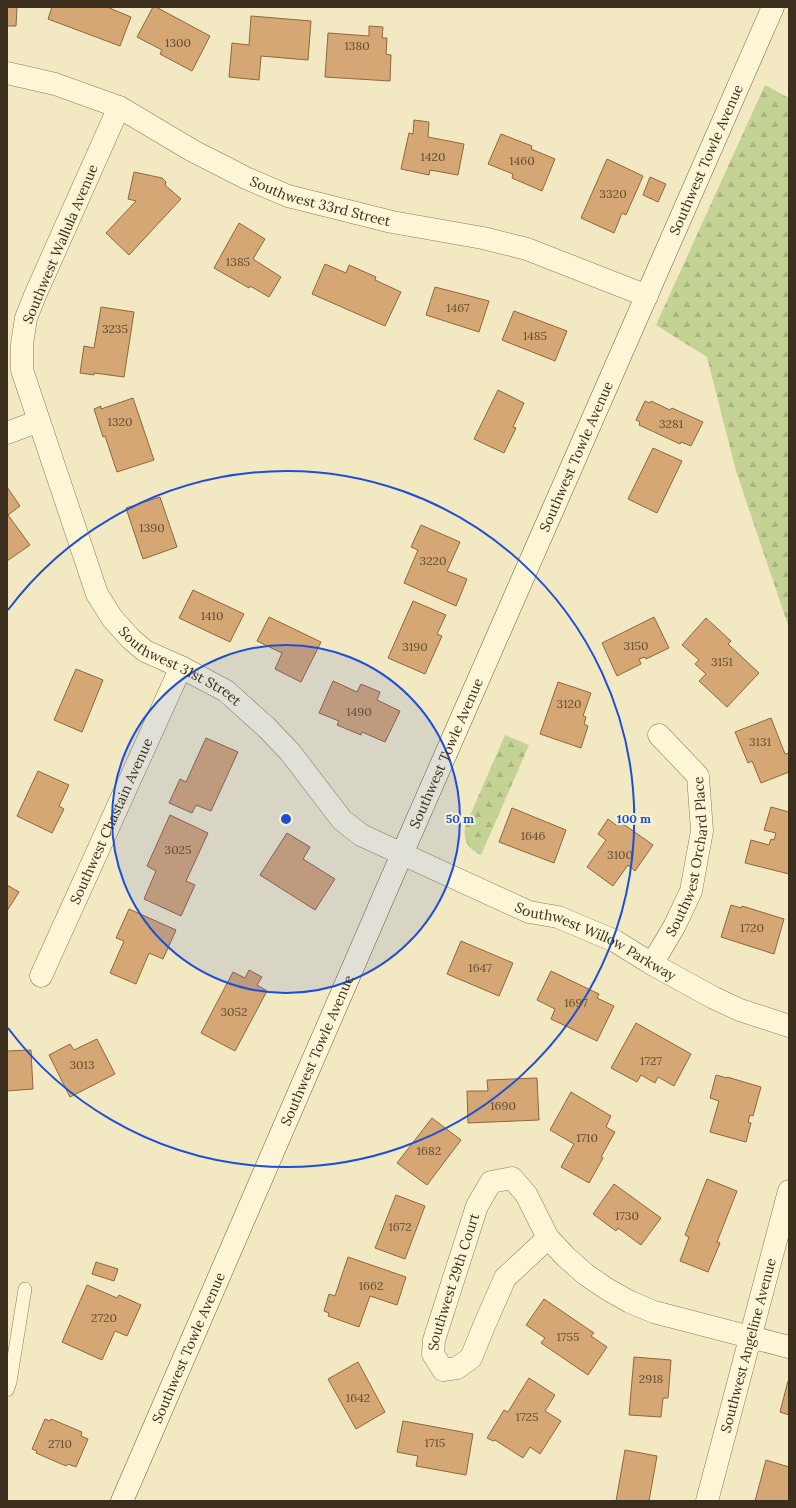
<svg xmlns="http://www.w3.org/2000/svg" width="796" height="1508" font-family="Lora,serif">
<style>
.forest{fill:url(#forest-firs)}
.building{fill:#d4a774;stroke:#90663a}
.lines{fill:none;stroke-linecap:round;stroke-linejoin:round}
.lane-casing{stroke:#8e7a57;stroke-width:14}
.street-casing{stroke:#8e7a57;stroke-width:23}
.secondary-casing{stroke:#705b3a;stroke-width:23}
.lane{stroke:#fcf5d6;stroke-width:13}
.street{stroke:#fcf5d6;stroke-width:22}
.secondary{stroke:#fcf5d6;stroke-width:22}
.ring{fill:none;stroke:#1d4ed8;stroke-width:2}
.labels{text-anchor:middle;stroke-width:4;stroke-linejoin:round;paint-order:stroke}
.number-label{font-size:12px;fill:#624d33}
.street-label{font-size:14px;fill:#3c2f1d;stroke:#f9f2d2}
.centre{fill:#1d4ed8;stroke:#f9f2d2;stroke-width:2}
.ring-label{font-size:12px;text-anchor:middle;font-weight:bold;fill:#1d4ed8;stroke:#f9f2d2;stroke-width:4;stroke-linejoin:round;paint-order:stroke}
</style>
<defs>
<pattern id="forest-firs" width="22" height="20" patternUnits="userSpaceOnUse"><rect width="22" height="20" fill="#c4d294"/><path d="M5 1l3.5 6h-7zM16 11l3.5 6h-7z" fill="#a9b57f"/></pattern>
</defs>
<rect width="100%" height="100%" fill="#f2e9c2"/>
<path class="forest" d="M765 85 789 98V628L736 471 707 357 656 325Z
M505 735 529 745 481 855C468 849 463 841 465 827Z"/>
<path class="building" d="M7 7H17L16 26H7Z
M52 7H107L131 17 120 46 48 19Z
M153 7H156L210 36 192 71 160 54 162 50 137 37Z
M251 16 311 21 308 60 261 56 259 80 229 77 232 43 249 45Z
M369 26 383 27 382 38H387L386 54 391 55 390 81 325 77 328 33 369 36Z
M414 120 429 122 428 137 464 144 458 175 430 170 429 175 401 169 409 133 413 134Z
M501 134 532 146 531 149 555 159 542 191 512 178 513 174 488 164Z
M607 159 643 176 626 215 622 213 614 233 581 218Z
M134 172 162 178 166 182 165 185 181 199 129 255 106 233 136 201 128 199Z
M650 177 666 184 658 202 643 195Z
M239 223 265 239 253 259 281 277 269 297 250 286 249 288 214 268Z
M325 264 346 273 349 265 376 277 375 280 401 292 385 326 312 294Z
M435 287 489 301 479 332 426 315Z
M101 307 134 312 124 377 94 373V375L80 373 84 346 94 348Z
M514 311 567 331 555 361 502 340Z
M498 390 524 403 513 427 516 428 504 453 474 439Z
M133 398 154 460 117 472 105 436 103 437 94 409 101 406V409Z
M645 401 650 403 651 401 670 410 672 408 703 422 691 446 681 442 680 444 639 425 640 422 636 420Z
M653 448 682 461 657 513 628 499Z
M7 487 20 506 8 515 30 545 7 561Z
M160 497 177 547 143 559 126 508Z
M421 525 460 542 447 571 467 579 456 606 404 583 418 550 411 547Z
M193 590 244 614 230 642 179 618Z
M413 601 446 615 437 634 442 636 425 674 388 658Z
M269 617 321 642 301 682 275 669 282 653 257 641Z
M654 617 669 648 646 659 645 657 639 659 641 664 617 676 602 643Z
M706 618 731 641 728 644 759 673 727 707 699 681 706 674 695 664 699 660 682 645Z
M76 669 103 680 82 732 54 720Z
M333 681 357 692 361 684 380 692 377 700 400 711 385 742 362 732 361 735 337 725 339 721 319 713Z
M558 682 591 693 583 716 586 717 584 724 588 726 581 748 540 734Z
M771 718 785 754 789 753V772L761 783 752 761 748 763 735 732Z
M206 738 238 752 211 811 196 805 192 813 169 803 180 779 186 782Z
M38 771 69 785 59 806 64 809 52 833 17 816Z
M771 807 789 812V874L745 863 751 840 769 845 771 839 774 840 776 833 764 830Z
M512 808 566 830 554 863 499 842Z
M170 815 208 833 186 881 195 885 181 916 144 899 156 871 147 866Z
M608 819 616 825 619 821 653 845 635 871 628 865 613 886 587 867 606 840 598 834Z
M287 833 310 847 303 859 335 879 315 910 260 875Z
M7 885 19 892 7 911Z
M731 905 741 908 742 906 784 919 774 954 721 937Z
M129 909 176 930 163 959 149 953 136 984 110 973 124 941 116 938Z
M461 941 513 963 499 996 447 974Z
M249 970 262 977 257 985 267 991 235 1051 201 1033 233 972 245 978Z
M551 971 599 994 597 998 614 1006 597 1041 551 1019 555 1009 537 1000Z
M636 1023 691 1054 674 1086 658 1077 655 1083 641 1075 637 1082 611 1068Z
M97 1039 115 1074 70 1097 49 1055 70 1044 74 1050Z
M31 1050 33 1089 7 1091V1051Z
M716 1075 727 1078V1077L761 1087 753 1116 750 1115 748 1122 751 1123 746 1142 710 1132 719 1101 710 1098Z
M537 1078 539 1120 468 1123 467 1091H488L487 1080Z
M571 1092 611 1116 606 1127 615 1132 601 1157 603 1158 589 1183 561 1167 574 1144 550 1130Z
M432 1118 461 1140 427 1185 397 1163Z
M707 1179 737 1191 717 1242 720 1243 708 1272 680 1261 689 1237 685 1235Z
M614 1184 661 1218 641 1245 618 1228 616 1231 593 1214Z
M396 1195 425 1206 405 1259 375 1248Z
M348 1257 406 1277 397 1305 370 1296 359 1327 328 1316 329 1313 324 1311 329 1294 335 1296Z
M96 1262 118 1269 114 1281 92 1274Z
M87 1285 117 1298 119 1295 141 1305 127 1336 115 1331 102 1360 62 1342Z
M544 1299 594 1333 591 1336 607 1347 588 1375 541 1343 545 1338 526 1325Z
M634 1357 671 1360 668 1398H663L661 1417 629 1415Z
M358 1362 385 1412 356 1429 328 1379Z
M529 1378 555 1395 545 1411 561 1421 540 1454 530 1447 523 1458 495 1440 493 1441 487 1438 504 1410 508 1412Z
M788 1381H789V1415L780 1412Z
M45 1419 50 1421 51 1419 82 1432 81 1436 88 1439 76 1467 68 1464 66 1466 36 1453 37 1451 32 1449Z
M403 1421 473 1434 466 1475 416 1466 418 1456 397 1452Z
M625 1450 657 1456 649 1501H616Z
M766 1460 789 1467V1501H755Z"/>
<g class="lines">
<g class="lane-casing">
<path id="lane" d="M7 1390 10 1382 25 1289"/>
</g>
<g class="street-casing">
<g id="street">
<path id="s1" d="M7 73 55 84 119 107 193 151 246 178 288 196 392 222 483 238 527 249 647 296"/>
<path id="s2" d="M119 107 36 293 26 318 22 344V370L97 594 112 618 131 639 145 651 181 667 226 691 266 727 290 752 342 820 361 835 529 912 558 917 615 941 652 964 714 998 740 1010 789 1026"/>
<path d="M7 433 39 421"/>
<path id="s3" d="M652 964 674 927 691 891 702 831 698 776 659 735"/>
<path id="s4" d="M41 976 181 667"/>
<path id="s5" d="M548 1238 505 1278 484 1326 471 1358 457 1368 443 1370 433 1354 434 1340 477 1206 491 1182 512 1178 526 1194 548 1238 566 1257 585 1274 607 1289 630 1302 654 1312 789 1347"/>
<path id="s6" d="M707 1501 789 1191"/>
</g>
</g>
<g class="secondary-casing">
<g id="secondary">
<path id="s7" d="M122 1501 402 854 773 7"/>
</g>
</g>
<use href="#lane" class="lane"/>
<use href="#street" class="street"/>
<use href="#secondary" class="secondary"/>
</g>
<circle cx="286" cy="819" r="174" fill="#1d4ed8" fill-opacity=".12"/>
<g class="ring">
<circle cx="286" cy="819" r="174"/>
<path d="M8 610A348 348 0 1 1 8 1028"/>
</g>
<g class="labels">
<g class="number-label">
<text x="178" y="47">1300</text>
<text x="357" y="50">1380</text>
<text x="433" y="161">1420</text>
<text x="522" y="165">1460</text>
<text x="613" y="198">3320</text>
<text x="238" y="266">1385</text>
<text x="458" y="312">1467</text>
<text x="115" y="333">3235</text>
<text x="535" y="340">1485</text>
<text x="120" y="426">1320</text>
<text x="671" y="428">3281</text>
<text x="152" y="532">1390</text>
<text x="433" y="565">3220</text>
<text x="212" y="620">1410</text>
<text x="636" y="650">3150</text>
<text x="415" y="651">3190</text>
<text x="722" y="666">3151</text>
<text x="569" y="708">3120</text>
<text x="359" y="716">1490</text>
<text x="760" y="746">3131</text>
<text x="533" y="840">1646</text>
<text x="178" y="854">3025</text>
<text x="620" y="859">3100</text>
<text x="752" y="932">1720</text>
<text x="480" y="972">1647</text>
<text x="576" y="1007">1697</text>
<text x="234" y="1016">3052</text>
<text x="651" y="1065">1727</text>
<text x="82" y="1069">3013</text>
<text x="503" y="1110">1690</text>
<text x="587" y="1142">1710</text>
<text x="429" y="1155">1682</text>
<text x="627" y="1220">1730</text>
<text x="400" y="1231">1672</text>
<text x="371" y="1290">1662</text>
<text x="104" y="1322">2720</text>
<text x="568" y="1341">1755</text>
<text x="651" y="1383">2918</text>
<text x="358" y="1402">1642</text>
<text x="527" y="1421">1725</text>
<text x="435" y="1447">1715</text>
<text x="60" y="1448">2710</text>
</g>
<g class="street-label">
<text dy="5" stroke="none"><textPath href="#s7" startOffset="1463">Southwest Towle Avenue</textPath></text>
<text dy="5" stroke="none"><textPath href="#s1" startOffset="341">Southwest 33rd Street</textPath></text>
<text transform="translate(60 244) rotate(-67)" y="5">Southwest Wallula Avenue</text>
<text dy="5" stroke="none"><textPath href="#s7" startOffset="1139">Southwest Towle Avenue</textPath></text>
<text dy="5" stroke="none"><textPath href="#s2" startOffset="632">Southwest 31st Street</textPath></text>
<text dy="5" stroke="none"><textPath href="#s7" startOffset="815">Southwest Towle Avenue</textPath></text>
<text dy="5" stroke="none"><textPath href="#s4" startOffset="170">Southwest Chastain Avenue</textPath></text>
<text dy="5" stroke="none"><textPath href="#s3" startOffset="116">Southwest Orchard Place</textPath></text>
<text dy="5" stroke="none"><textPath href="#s2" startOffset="1141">Southwest Willow Parkway</textPath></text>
<text dy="5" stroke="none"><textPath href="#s7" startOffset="491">Southwest Towle Avenue</textPath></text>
<text dy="5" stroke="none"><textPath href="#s5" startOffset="271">Southwest 29th Court</textPath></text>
<text dy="5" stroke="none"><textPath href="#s6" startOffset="161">Southwest Angeline Avenue</textPath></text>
<text dy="5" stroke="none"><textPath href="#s7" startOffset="167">Southwest Towle Avenue</textPath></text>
</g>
</g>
<circle cx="286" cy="819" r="6" class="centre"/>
<g class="ring-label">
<text x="460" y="823">50 m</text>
<text x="634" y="823">100 m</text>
</g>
<rect width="796" height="1508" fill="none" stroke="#3c2f1d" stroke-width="16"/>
</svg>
